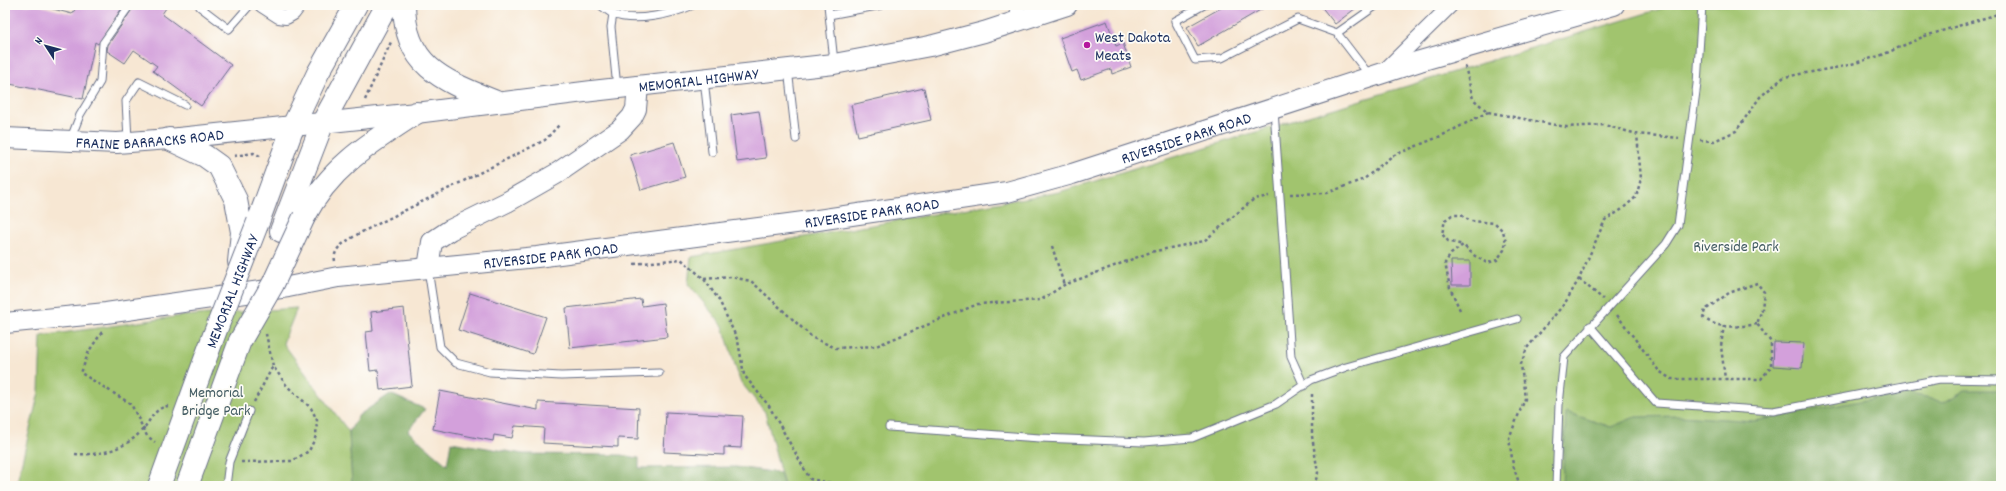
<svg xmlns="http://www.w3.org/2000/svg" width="2006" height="491" font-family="Dekko,sans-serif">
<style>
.green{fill:#a1c46e;stroke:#5e7a66}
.forest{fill:#80aa61;stroke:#4e6c60}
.building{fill:#d3a0db}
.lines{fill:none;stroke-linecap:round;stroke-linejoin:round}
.lane-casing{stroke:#686f87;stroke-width:9}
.street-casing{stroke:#686f87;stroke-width:16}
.secondary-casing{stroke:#686f87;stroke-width:22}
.primary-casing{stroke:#686f87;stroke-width:24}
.path{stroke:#686f87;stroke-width:2.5;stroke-dasharray:3 3;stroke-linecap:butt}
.lane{stroke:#fff;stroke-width:7}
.street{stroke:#fff;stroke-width:14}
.secondary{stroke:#fff;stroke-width:20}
.primary{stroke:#fff;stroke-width:22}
.primary-bridge-casing{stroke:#686f87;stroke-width:24;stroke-linecap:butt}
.primary-bridge{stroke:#fff;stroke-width:22}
.poi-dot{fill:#b5179e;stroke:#fdfcf7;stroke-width:1.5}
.labels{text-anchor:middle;stroke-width:3.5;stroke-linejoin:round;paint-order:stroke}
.poi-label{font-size:16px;fill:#1b2f5e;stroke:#fdfcf7;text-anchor:start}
.street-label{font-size:16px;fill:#1b2f5e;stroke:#fdfcf7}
.park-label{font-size:16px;fill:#435c63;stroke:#fdfcf7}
</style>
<rect width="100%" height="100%" fill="#fdfcf7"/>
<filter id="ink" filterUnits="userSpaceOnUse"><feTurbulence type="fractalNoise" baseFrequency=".025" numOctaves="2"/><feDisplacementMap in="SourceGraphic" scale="8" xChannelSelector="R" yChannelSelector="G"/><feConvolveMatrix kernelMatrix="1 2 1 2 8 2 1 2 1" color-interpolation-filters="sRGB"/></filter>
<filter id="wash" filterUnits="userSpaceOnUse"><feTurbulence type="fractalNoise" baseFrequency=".012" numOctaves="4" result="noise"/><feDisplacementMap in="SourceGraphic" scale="16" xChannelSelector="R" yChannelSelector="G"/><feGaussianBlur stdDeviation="0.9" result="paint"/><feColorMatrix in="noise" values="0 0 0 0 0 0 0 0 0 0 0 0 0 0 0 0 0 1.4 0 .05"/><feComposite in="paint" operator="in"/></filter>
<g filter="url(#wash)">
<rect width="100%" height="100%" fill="#f7e7d3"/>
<path class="green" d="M1673 5H2001V486H784L765 412 740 381 723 326 688 284 691 257 1059 192Z
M297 308 283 343 349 432 352 484 337 486H16L39 392 41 336 181 316Z"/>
<path class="forest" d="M1965 390H2001V486H1562L1566 412 1611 427 1635 417 1679 416 1754 421 1903 393 1931 398 1943 403Z
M390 394 425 409 408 431 447 465 451 442 523 454 621 455 639 458V468L736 467 780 473 784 486H399L352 484 349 432 359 415Z"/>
<g id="blocks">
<path class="building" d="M5 5H38L72 14 78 5H124L98 44 95 42 83 99 5 83Z
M135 5H168L162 14 231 65 201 106 153 71 157 66 134 50 125 63 107 51 108 45Z
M1226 5H1269L1198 46 1187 27Z
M1320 5H1360L1335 24Z
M1107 21 1116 46 1123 43 1131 67 1112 74 1111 69 1081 80 1077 70 1072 72 1060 38Z
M924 88 931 120 858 136 851 105Z
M759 111 766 158 737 162 731 115Z
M674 142 685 177 641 190 630 155Z
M1451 261H1470V285H1452Z
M470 293 546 317 533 354 458 330Z
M641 299 642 306 663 303 667 337 570 348 566 308Z
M404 308 412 386 380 390 378 370 370 371 366 332 373 331 371 312Z
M1774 342 1804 343 1802 368 1773 366Z
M440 391 538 410V402L639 408 638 439 618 438V447L543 443 544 428 515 426 512 438 494 435 493 441 433 429Z
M666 412 743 416 741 448 724 447V455L664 452Z"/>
</g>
</g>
<g filter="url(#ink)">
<use href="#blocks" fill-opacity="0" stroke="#686f87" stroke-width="1"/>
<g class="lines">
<g class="lane-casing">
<path id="lane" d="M201 5 200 7 229 29 250 5
M600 5C604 8 609 12 613 14 633 23 674 14 693 5
M828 5 834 62
M1204 5 1175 21 1195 60 1222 58 1298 19 1337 33
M613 14 611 27 617 88
M829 15 882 5
M788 69 796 139
M1370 76 1337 33 1377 5
M704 79 712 152
M1274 110 1291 357 1304 386
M71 138 80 115 100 82 103 43 130 5
M128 140 126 101 139 82 185 105
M428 269 440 347 456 363 490 372 561 376 659 373
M1590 326 1656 403 1773 411 1940 379 2001 380
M889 427 1040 438 1144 442 1192 438 1276 404 1311 380 1346 367 1517 319
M226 486 229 462 249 411
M1556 486 1559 405 1564 357 1666 244 1678 225 1697 84 1702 5"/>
</g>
<g class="street-casing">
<path id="street" d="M262 5 279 16 286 17 293 13 299 5
M1016 5 1021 21
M1384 71 1451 5"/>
</g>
<g class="secondary-casing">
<g id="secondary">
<path id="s1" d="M5 138 117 143 169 139 416 113 592 91 834 64 930 46 984 32 1067 5"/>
<path d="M428 268 432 242 450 230 507 202 556 174 620 130 632 117 636 109 638 86"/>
<path id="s2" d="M5 323 106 313 288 287 338 277 537 257 811 221 1007 192 1072 174 1420 61 1614 5"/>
</g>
</g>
<g class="primary-casing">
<path id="primary" d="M404 5C405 68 445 81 496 102
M169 139 205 156 219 166 236 200 242 232 239 262
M304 217C330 167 370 143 416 113
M258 222 294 124 318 73 356 5
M281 231 323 122 387 5
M202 445 240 341"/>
</g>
<path class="path" d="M1465 66 1473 99 1488 112 1566 127 1604 125 1637 134
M365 100 391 42
M1700 140 1714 141 1736 131 1760 97 1784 77 1845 66 1882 55 1925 36 2001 13
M234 156 254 153 262 157
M1290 194 1327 193 1364 179 1392 156 1441 136 1488 112
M1052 246 1064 285
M335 261C332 247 348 241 358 234L545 140 559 125
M634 264 681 259 704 279 719 300 738 341 744 375 769 406 810 479 847 486
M704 279 731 277 751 281 813 338 836 348 876 346 978 304 1041 300 1064 285 1151 252 1204 241 1254 199 1269 196
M1579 279 1603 299
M1460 310 1450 288 1445 263 1451 254 1463 245 1475 256 1487 263 1497 260 1504 250 1506 242 1503 231 1495 223 1470 221 1461 215H1452L1445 220 1442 234 1448 241 1463 245
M1617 315 1659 371 1671 379H1761L1771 367V342L1757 324 1762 309 1764 292 1757 283 1729 293 1705 310 1703 317C1717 330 1740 327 1757 324
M1724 325 1721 346 1725 379
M102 332 89 351 81 373 131 404 147 436 155 442
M1312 394V436L1318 473 1314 486
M254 402 273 366
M75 454C101 456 127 449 144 428 151 419 155 408 168 406
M241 462 292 461 309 451 316 436 317 420 311 408 287 386 273 366 266 334
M1520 486 1513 465 1509 438 1525 399 1521 364 1527 348 1565 303 1579 279 1605 220 1621 210 1636 197 1641 179 1637 134 1679 138"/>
<use href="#lane" class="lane"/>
<use href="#street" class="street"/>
<use href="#secondary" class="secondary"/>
<use href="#primary" class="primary"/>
<g class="primary-bridge-casing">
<g id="primary-bridge">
<path d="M240 341 273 284 304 217"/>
<path id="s3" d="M159 486 214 335 258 222"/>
<path d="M187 486 202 445"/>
</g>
</g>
<use href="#primary-bridge" class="primary-bridge"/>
</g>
</g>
<circle class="poi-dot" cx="1087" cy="45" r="4"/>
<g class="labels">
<g class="poi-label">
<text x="1095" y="42">West Dakota<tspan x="1095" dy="18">Meats</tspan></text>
</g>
<g class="street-label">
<text dy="6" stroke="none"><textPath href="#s1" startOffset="697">MEMORIAL HIGHWAY</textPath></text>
<text dy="6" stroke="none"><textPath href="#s1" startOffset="145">FRAINE BARRACKS ROAD</textPath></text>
<text dy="6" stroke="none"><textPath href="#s2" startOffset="1198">RIVERSIDE PARK ROAD</textPath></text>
<text dy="6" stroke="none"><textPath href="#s2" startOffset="874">RIVERSIDE PARK ROAD</textPath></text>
<text dy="6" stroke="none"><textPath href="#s2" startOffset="550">RIVERSIDE PARK ROAD</textPath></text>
<text dy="6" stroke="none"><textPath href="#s3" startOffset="208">MEMORIAL HIGHWAY</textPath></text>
</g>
<g class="park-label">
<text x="1736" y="251">Riverside Park</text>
<text x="216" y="397">Memorial<tspan x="216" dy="18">Bridge Park</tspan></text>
</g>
</g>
<rect width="2006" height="491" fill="none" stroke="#fdfcf7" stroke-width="20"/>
<g transform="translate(46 46) rotate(306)" stroke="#fdfcf7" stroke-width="3" paint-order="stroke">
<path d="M0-3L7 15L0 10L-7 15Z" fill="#1b2f5e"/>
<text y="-6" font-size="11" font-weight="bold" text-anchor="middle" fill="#1b2f5e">N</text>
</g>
</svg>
